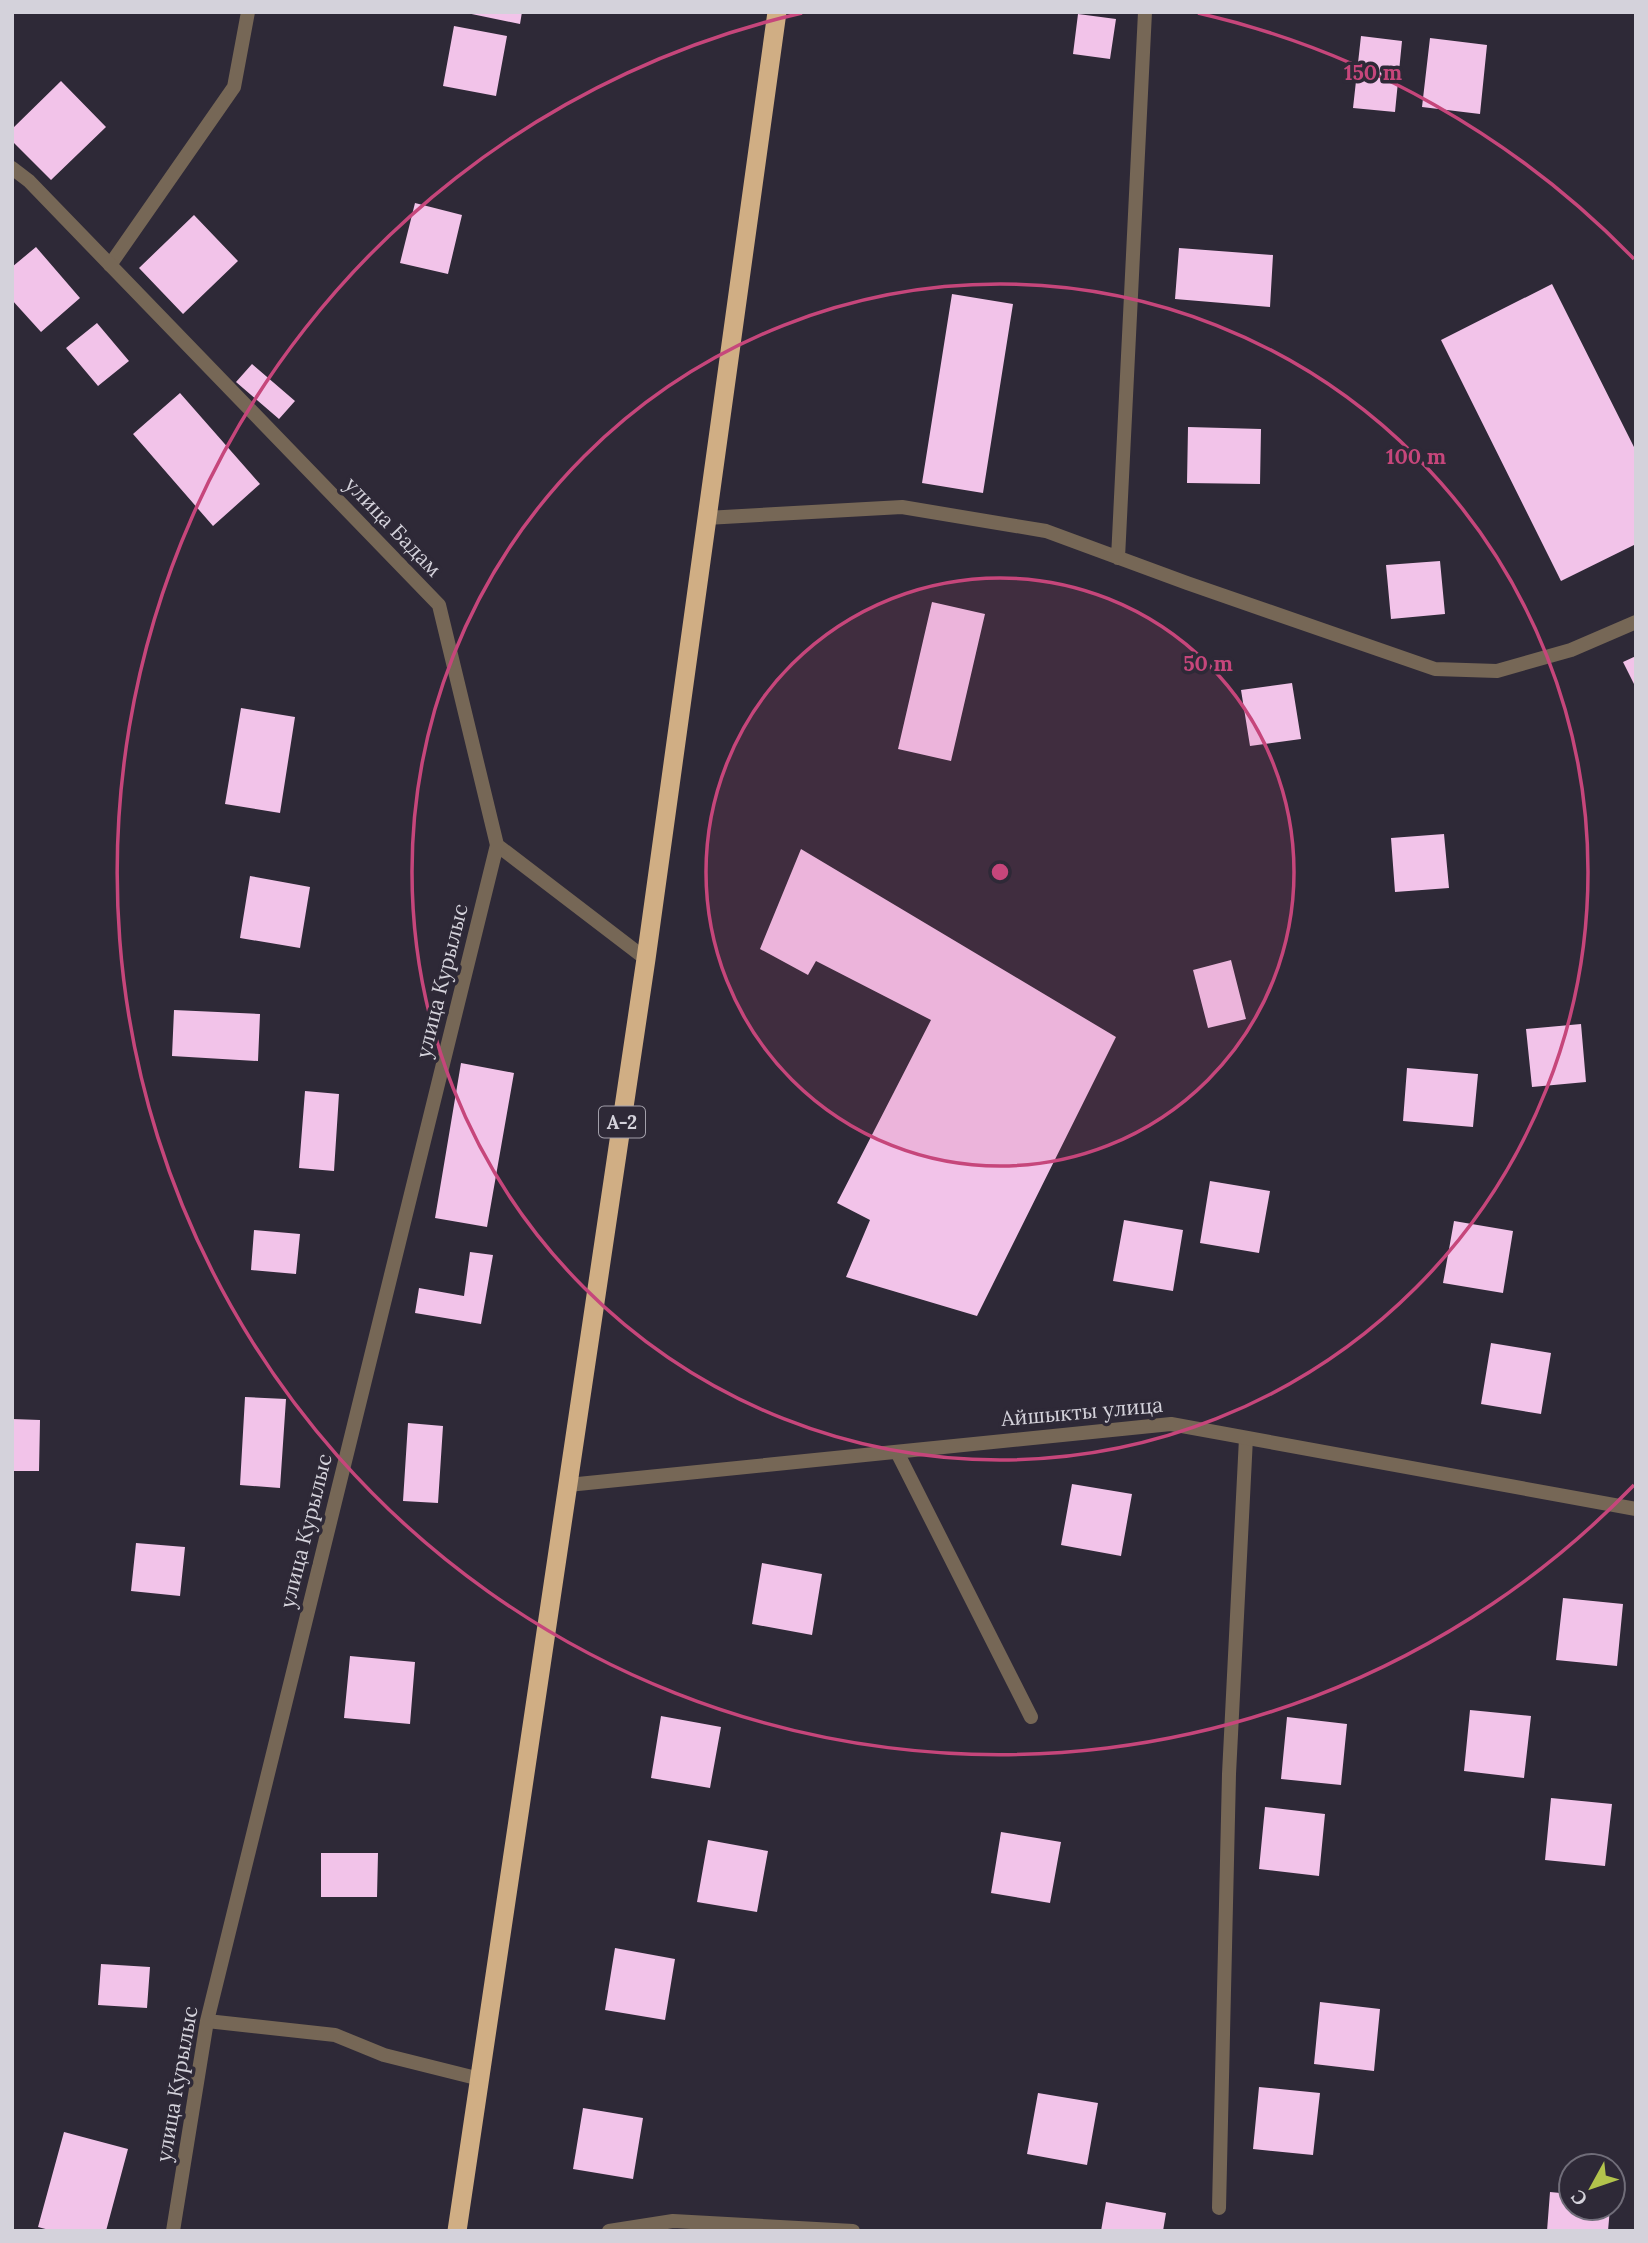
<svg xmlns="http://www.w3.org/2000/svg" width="1648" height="2243" font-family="Lora,serif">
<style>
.building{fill:#f2c3e9}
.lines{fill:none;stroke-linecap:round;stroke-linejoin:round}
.service{stroke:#766756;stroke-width:14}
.minor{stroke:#766756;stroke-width:14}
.tertiary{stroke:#766756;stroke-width:14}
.trunk{stroke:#d0ae84;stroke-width:19}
.ring{fill:none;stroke:#c6467b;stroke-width:3.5}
.labels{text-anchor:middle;stroke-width:7;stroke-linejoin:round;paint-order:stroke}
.shield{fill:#2e2937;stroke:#a29faa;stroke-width:2}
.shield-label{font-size:19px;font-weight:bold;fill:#d4d2db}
.street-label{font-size:21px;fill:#d4d2db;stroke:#2e2937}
.centre{fill:#c6467b;stroke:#2e2937;stroke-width:3.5}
.ring-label{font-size:21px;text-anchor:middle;font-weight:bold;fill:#c6467b;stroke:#2e2937;stroke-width:7;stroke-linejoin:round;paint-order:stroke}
</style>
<rect width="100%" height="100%" fill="#2e2937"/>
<path class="building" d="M462 12H522L520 24Z
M1078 14 1116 19 1110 59 1073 54Z
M454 26 507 36 496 96 443 86Z
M1361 36 1402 41 1395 112 1353 108Z
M1430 38 1487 45 1480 114 1422 107Z
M61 81 106 127 51 180 12 141V129Z
M415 203 462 215 448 274 400 263Z
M194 215 238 261 183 314 139 268Z
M36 247 80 298 41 332 12 300V267Z
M1179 248 1273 255 1270 307 1175 299Z
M1552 284 1636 451V544L1561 581 1441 340Z
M952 294 1013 304 983 493 922 483Z
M97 323 129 361 98 386 66 348Z
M252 364 295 401 279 419 236 382Z
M180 393 260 484 213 526 133 434Z
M1188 427 1261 429 1260 484 1187 483Z
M1440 561 1445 614 1391 619 1386 565Z
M932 602 985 614 951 761 898 749Z
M1636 656V688L1623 662Z
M1292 683 1301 739 1250 746 1241 690Z
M241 708 295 717 280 813 225 804Z
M1444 834 1449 888 1395 892 1391 838Z
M801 849 1116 1037 977 1316 846 1277 870 1220 837 1203 931 1020 816 961 808 975 760 949Z
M250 876 310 887 300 948 240 938Z
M1231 960 1246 1019 1208 1028 1193 970Z
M174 1010 260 1014 258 1061 172 1056Z
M1581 1024 1586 1082 1532 1087 1526 1029Z
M461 1063 514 1073 487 1227 435 1218Z
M1407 1068 1478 1074 1473 1127 1403 1121Z
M305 1091 339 1094 334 1171 299 1168Z
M1210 1181 1270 1191 1259 1253 1200 1243Z
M1124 1220 1183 1230 1173 1291 1113 1281Z
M1454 1221 1513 1231 1503 1293 1443 1283Z
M254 1230 300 1234 296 1274 251 1270Z
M470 1252 493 1255 481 1324 415 1313 419 1288 464 1296Z
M1491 1343 1551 1353 1541 1414 1481 1404Z
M245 1397 286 1399 280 1488 240 1485Z
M12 1419 40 1420 39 1471H12Z
M408 1423 443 1426 438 1503 403 1501Z
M1072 1484 1132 1494 1121 1556 1061 1545Z
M136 1543 185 1547 180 1596 131 1591Z
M762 1563 822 1574 812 1635 752 1624Z
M1563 1598 1623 1604 1617 1666 1556 1660Z
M350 1656 415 1662 410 1724 344 1718Z
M1470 1710 1531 1716 1524 1778 1464 1771Z
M661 1716 721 1727 710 1788 651 1778Z
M1287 1717 1347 1724 1341 1785 1281 1779Z
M1551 1798 1612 1804 1605 1866 1545 1860Z
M1265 1807 1325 1814 1319 1876 1259 1869Z
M1001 1832 1061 1842 1050 1903 991 1893Z
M708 1840 768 1851 757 1912 697 1902Z
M321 1853H378L377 1897H321Z
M615 1948 675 1959 665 2020 605 2010Z
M101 1964 150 1967 147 2008 98 2005Z
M1320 2002 1380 2009 1374 2071 1314 2064Z
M1259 2087 1320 2093 1313 2155 1253 2149Z
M1038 2093 1098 2103 1087 2165 1027 2154Z
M583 2108 643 2118 633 2179 573 2169Z
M64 2132 128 2149 106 2231H53L38 2227Z
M1550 2192 1571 2194V2208H1610L1608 2231H1547Z
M1106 2202 1166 2213 1163 2231H1101Z"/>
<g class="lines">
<path class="service" d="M110 265 234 87 248 12
M897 1452 1031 1717
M1219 2208 1229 1774 1246 1438
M609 2231 673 2221 853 2231"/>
<path class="minor" d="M12 168 29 181 439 605 497 845 646 959
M706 518 902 507 1046 531 1187 583 1435 669 1497 671 1571 650 1636 622
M1118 558 1145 12
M207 2021 335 2035 384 2055 480 2079
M173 2231 207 2021 497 845"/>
<path class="tertiary" d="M568 1485 1171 1424 1636 1509"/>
<path class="trunk" d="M457 2231 646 959 777 12"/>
</g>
<circle cx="1000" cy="872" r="294" fill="#c6467b" fill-opacity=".12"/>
<g class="ring">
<circle cx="1000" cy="872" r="294"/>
<circle cx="1000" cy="872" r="588"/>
<path d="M1634 1485A882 882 0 1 1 802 13M1198 13A882 882 0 0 1 1634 259"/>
</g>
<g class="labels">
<rect class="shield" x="599" y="1106.5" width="46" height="31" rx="5"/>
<g class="shield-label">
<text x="622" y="1129">A-2</text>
</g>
<g class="street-label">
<text transform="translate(393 527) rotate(46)" y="7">улица Бадам</text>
<text transform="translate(442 981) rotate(-76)" y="7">улица Курылыс</text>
<text transform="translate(1082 1412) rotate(-5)" y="7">Айшыкты улица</text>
<text transform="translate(306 1531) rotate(-76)" y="7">улица Курылыс</text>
<text transform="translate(177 2084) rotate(-80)" y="7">улица Курылыс</text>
</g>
</g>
<circle cx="1000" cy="872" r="10" class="centre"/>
<g class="ring-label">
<text x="1373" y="80">150 m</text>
<text x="1416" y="464">100 m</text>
<text x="1208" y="671">50 m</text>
</g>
<rect width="1648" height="2243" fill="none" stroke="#d4d2db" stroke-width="28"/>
<g transform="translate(1592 2187) rotate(230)"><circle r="33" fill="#2e2937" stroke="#706d79" stroke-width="2"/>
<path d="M0-5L12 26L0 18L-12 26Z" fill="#b2c34c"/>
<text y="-10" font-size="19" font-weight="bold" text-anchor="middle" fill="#d4d2db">С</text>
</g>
</svg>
